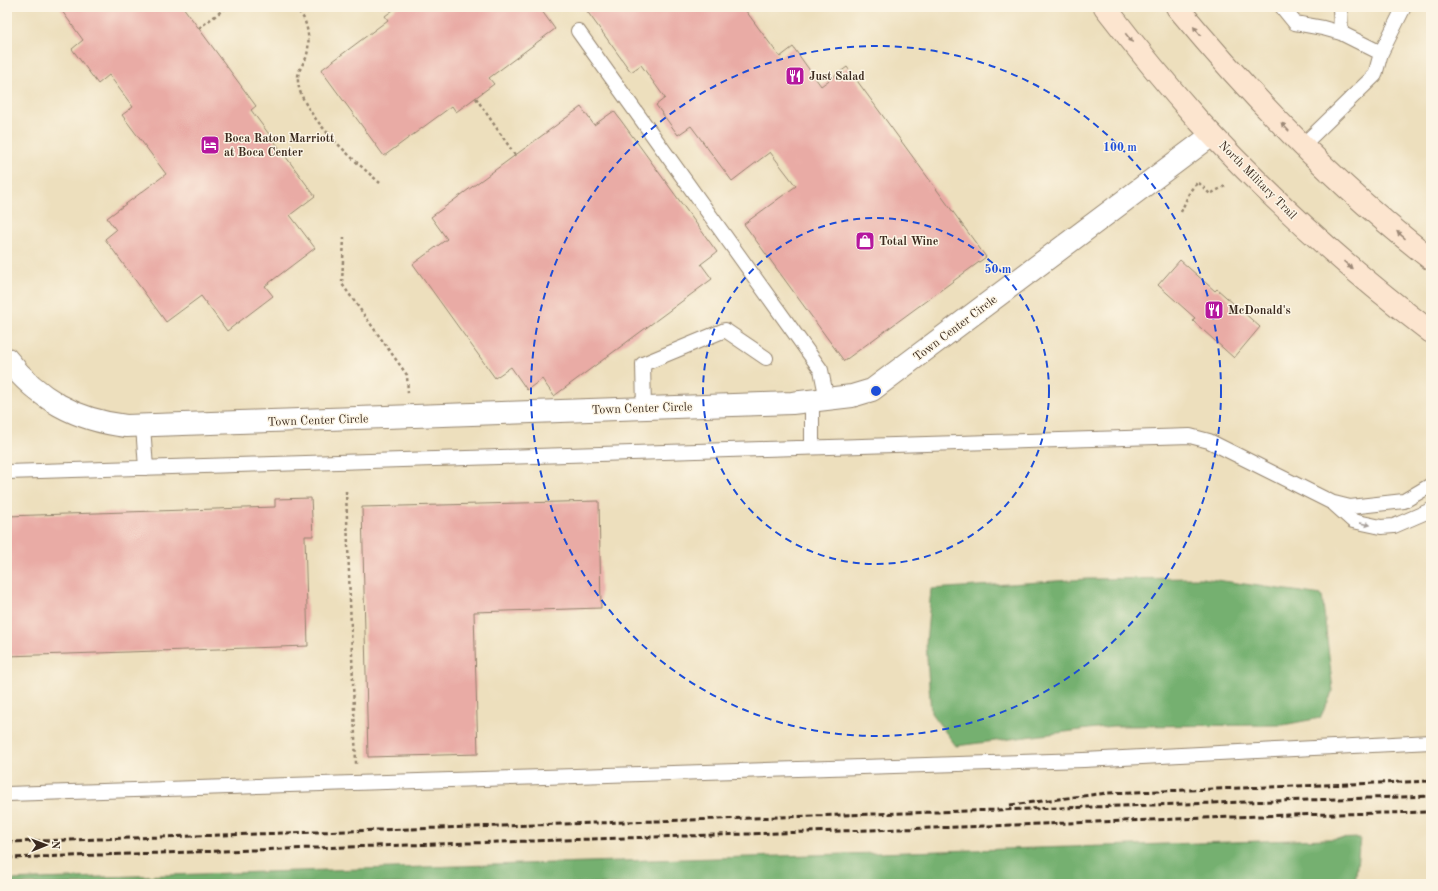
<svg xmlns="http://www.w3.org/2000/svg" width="1438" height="891" font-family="'Old Standard TT',serif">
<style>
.forest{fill:#74b070;stroke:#586d47}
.building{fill:#e9aba5}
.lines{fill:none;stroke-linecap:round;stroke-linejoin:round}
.lane-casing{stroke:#94846e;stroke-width:16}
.street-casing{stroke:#94846e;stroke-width:24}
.secondary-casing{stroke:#94846e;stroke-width:24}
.path{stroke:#94846e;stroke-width:2.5;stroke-dasharray:3 3;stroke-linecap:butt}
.lane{stroke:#fff;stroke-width:14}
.street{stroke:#fff;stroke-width:22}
.secondary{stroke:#fce5cf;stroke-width:22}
.rail{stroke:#3b2a1e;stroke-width:3;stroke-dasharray:6 3;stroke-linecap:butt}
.oneway{fill:#9c8876}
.oneway2{fill:#a79f9a}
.ring{fill:none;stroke:#1d4ed8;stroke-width:2;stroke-dasharray:7 5}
.labels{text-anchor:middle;stroke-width:3;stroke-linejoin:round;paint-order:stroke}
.poi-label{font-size:12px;font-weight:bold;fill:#3b2a1e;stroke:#fcf5e5;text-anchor:start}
.street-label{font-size:12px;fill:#3b2a1e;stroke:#fcf5e5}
.centre{fill:#1d4ed8;stroke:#fcf5e5;stroke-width:2}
.ring-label{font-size:12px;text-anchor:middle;font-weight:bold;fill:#1d4ed8;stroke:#fcf5e5;stroke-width:3;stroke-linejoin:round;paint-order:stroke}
</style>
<rect width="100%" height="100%" fill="#fcf5e5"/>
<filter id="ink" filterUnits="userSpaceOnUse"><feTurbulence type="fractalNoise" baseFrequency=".025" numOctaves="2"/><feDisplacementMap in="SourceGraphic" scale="8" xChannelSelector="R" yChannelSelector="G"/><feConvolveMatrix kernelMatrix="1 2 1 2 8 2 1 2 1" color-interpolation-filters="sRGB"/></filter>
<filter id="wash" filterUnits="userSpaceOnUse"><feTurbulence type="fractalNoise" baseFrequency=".012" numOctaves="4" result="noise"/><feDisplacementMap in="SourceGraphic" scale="16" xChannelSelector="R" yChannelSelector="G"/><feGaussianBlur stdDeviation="0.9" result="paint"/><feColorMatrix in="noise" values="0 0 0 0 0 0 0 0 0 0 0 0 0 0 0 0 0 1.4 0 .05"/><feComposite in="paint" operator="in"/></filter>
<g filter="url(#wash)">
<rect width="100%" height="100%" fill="#eddfbd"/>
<path class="forest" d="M1202 578 1322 595 1333 691 1320 718 1283 725 1112 726 956 746 931 713 926 644 931 589 1087 579Z
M1360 838 1355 884H7V880Z"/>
<g id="blocks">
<path class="building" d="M59 7H183L256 106 251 110 315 196 290 215 315 248 265 286 273 296 227 331 201 296 166 322 105 239 116 230 107 218 166 174 122 115 133 107 109 75 98 84 72 49 83 40Z
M397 7H539L555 29 489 78 494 84 456 112 452 106 384 156 321 70 388 20 385 16Z
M584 7H743L780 57 793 47 821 86 847 67 986 257 844 361 744 224 796 186 770 152 732 181 691 126 678 135 656 105 665 98 641 65 631 72Z
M581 107 594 125 614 111 717 252 701 264 712 279 554 396 542 379 527 390 511 367 495 378 413 264 447 239 431 217Z
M1180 260 1215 291 1217 289 1260 327 1234 358 1193 321 1195 318 1158 285Z
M311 498 313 536H305L308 646 7 656V516L275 507V499Z
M599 501 601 608 474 612 478 754 368 757 362 507Z"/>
</g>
</g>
<g filter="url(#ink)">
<use href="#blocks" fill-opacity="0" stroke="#94846e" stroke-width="1"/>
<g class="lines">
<g class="lane-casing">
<path id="lane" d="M1282 7 1295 23 1323 28 1341 33 1381 53
M1340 7 1341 33
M578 31 821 370 827 400
M1303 145 1375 75 1381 53 1404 7
M812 401V447
M644 408 643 364 725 330 766 358
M143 426 146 468
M7 472 1190 436 1209 441 1333 503 1353 521 1381 527 1394 526 1431 510
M1334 503 1350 507 1404 501 1431 485
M7 794 1084 760 1431 742"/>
</g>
<g class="street-casing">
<path id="street" d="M7 359C38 399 76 420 126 426L792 403 852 396 872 390 1212 135"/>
</g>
<g class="secondary-casing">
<path id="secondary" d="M1105 7C1135 46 1166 84 1199 121 1270 198 1348 269 1431 332
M1177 7C1253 99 1337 186 1431 259"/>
</g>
<path class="path" d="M295 7C298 11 302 15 304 19 309 31 310 46 306 58 303 64 298 71 298 77 295 110 356 162 380 183
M199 28 227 7
M476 98 515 155
M1181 212 1190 191 1198 182 1210 194 1225 186
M344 237 342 284 407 375 408 394
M346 491 356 764"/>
<use href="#lane" class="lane"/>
<use href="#street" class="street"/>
<use href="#secondary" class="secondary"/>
<path class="rail" d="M1010 805 1107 793 1431 781
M7 842 1431 796
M7 858 932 828 1288 815 1431 812"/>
</g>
<defs><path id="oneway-solid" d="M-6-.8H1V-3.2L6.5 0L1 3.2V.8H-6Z"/></defs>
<g class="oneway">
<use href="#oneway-solid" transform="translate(1197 31) rotate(-129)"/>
<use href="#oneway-solid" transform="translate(1129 38) rotate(52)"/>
<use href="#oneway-solid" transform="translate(1285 127) rotate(-134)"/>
<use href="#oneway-solid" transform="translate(1401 235) rotate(-139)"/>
<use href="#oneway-solid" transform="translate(1348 265) rotate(41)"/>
</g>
<use class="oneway2" href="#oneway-solid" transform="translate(1365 524) rotate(11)"/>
</g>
<g class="ring">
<circle cx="876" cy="391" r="173"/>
<circle cx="876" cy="391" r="345"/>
</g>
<defs>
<g id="restaurant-square" transform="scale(1)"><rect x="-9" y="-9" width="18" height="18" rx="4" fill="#b5179e" stroke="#fcf5e5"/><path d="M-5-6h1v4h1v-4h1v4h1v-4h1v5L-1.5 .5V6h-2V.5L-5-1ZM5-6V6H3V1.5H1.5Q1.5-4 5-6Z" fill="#fff"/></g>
<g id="hotel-square" transform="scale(1)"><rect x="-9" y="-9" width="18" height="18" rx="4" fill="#b5179e" stroke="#fcf5e5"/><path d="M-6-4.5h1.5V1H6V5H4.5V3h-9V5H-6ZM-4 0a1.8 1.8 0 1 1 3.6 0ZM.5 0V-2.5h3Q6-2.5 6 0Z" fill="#fff"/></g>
<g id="shop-square" transform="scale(1)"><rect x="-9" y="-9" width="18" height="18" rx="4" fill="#b5179e" stroke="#fcf5e5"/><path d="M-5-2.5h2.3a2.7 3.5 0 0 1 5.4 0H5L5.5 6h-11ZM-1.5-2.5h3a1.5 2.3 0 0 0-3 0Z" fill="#fff"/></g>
</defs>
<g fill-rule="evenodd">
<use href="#restaurant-square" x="795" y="76"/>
<use href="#hotel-square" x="210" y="145"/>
<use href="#shop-square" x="865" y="241"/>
<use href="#restaurant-square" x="1214" y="310"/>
</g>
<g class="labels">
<g class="poi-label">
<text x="809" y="80">Just Salad</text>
<text x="224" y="142">Boca Raton Marriott<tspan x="224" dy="14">at Boca Center</tspan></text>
<text x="879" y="245">Total Wine</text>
<text x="1228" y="314">McDonald's</text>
</g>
<g class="street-label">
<text transform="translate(1258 180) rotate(45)" y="4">North Military Trail</text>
<text transform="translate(955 328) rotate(-37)" y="4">Town Center Circle</text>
<text transform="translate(642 408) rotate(-2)" y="4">Town Center Circle</text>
<text transform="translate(318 420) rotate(-2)" y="4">Town Center Circle</text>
</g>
</g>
<circle cx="876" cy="391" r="6" class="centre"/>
<g class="ring-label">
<text x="1120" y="151">100 m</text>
<text x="998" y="273">50 m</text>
</g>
<rect width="1438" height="891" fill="none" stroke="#fcf5e5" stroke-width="24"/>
<g transform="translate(46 845) rotate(89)" stroke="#fcf5e5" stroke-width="3" paint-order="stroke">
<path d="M0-3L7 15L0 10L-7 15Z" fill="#3b2a1e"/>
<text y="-6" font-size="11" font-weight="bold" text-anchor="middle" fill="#3b2a1e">N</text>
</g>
</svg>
